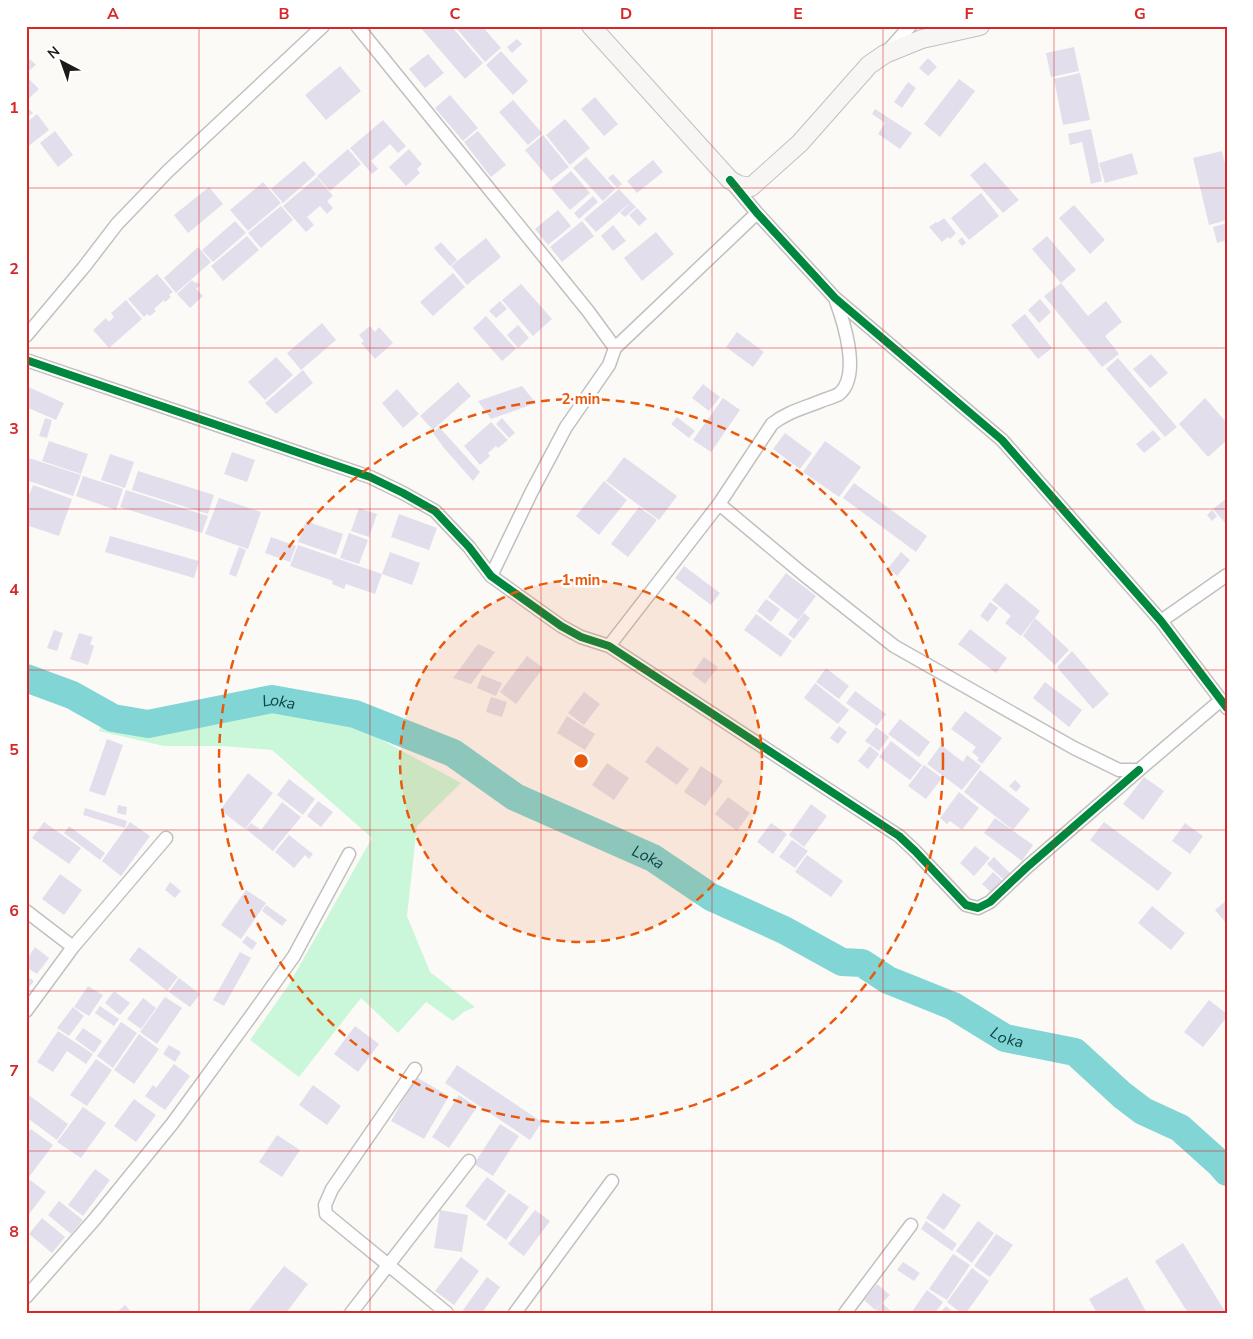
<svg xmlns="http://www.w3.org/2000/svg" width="1253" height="1339" font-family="'Nunito Sans',sans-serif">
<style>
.green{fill:#caf7da}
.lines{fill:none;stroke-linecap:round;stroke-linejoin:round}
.river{stroke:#81d5d4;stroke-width:28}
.building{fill:#e3deec}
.street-casing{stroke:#c2c0be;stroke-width:15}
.secondary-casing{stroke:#c2c0be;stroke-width:20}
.street{stroke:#fffefe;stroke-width:12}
.secondary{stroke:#f8f6f4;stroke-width:18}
.cycleway-casing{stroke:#fff;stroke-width:11}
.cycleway{stroke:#00873e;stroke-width:8}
.grid{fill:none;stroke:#d62828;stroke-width:1;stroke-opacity:0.55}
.ring{fill:none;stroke:#e8590c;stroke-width:2.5;stroke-dasharray:9 6}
.labels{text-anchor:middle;stroke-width:5;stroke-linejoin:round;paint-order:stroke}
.water-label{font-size:16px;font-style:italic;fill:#0e4545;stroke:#fff}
.centre{fill:#e8590c;stroke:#fff;stroke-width:2.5}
.ring-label{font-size:15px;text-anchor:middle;font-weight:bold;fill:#e8590c;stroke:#fff;stroke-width:5;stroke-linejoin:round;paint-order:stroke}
.neatline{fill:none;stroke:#d62828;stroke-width:2}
.grid-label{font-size:16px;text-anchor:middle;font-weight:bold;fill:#d62828}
</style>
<rect width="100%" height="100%" fill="#fcfaf7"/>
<path class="green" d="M250 701 292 713 358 727 461 783 417 826 407 916 430 972 475 1007 464 1012 453 1021 426 1002 398 1033 361 998 299 1077 250 1040 288 986 372 838 272 750 223 746H164L99 731 109 708 134 714Z"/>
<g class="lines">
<path class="river" id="s1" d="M26 678 72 695 113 718 148 724 272 699 355 714 453 753 515 797 653 858 711 897 784 930 842 962 862 963 888 980 953 1006 1005 1038 1075 1052 1122 1095 1143 1111 1180 1128 1219 1163 1227 1172"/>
</g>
<path class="building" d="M419 26H451L483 63 465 79Z
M460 26H482L501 48 485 62 457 29Z
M517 39 522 44 512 53 507 47Z
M1074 47 1079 71 1051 77 1046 53Z
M501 51 528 81 513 95 486 65Z
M428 54 444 73 425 88 409 69Z
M928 58 937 67 928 76 919 68Z
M30 59 36 65 26 73V63Z
M340 66 361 91 326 120 305 95Z
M1080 73 1090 120 1063 125 1054 79Z
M26 76 39 89 26 101Z
M959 79 975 91 940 137 924 124Z
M908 82 916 88 902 108 894 102Z
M450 95 478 128 463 141 435 108Z
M595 97 618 124 604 136 581 109Z
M513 100 542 133 528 145 499 112Z
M26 106 33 113 26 118Z
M875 109 912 133 900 149 878 134 885 123 872 114Z
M37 114 49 130 26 148V123Z
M565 119 590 148 570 165 546 135Z
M383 120 406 146 398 153 390 144 371 161 378 169 372 174 350 148Z
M1091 129 1102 181 1091 184 1082 142 1070 145 1068 134Z
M55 131 73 155 58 167 40 143Z
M478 131 506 165 491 177 464 142Z
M543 135 569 167 551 181 525 150Z
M348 149 361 164 330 191 317 176Z
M409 149 422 164 417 169 420 173 406 186 389 167Z
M1222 151 1227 172V220L1209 225 1193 158Z
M1132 153 1138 174 1105 183 1099 163Z
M586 157 615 189 603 201 573 168Z
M653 160 663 172 637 193 627 181Z
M304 161 316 174 283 203 271 189Z
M985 162 1019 200 1003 213 970 175Z
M571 171 590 193 570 210 551 188Z
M613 174 622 184 617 188 608 178Z
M317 177 333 196 327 201 333 208 327 214 320 206 307 217 314 225 306 232 283 206Z
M263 182 281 203 248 231 230 210Z
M209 187 223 204 188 233 174 215Z
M619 189 631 202 596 232 584 219Z
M981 193 999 216 969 240 951 218Z
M593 196 598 202 579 219 574 213Z
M631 202 636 207 625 217 620 213Z
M1074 205 1105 240 1090 254 1059 218Z
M281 206 293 220 261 248 248 233Z
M637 208 647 219 639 226 629 215Z
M558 210 571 226 548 245 535 229Z
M944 218 956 233 950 239 948 237 942 242 929 227 936 222 937 223Z
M235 221 246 233 213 262 202 250Z
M582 221 594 236 562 262 550 247Z
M1227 223V240L1217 243 1213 227Z
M613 225 626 241 613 251 601 236Z
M656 232 674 254 642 281 624 258Z
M247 236 259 250 223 281 211 266Z
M1047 236 1076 270 1061 283 1032 249Z
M962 237 966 243 962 246 958 241Z
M486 238 501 257 467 285 451 266Z
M441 242 457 260 450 266 434 248Z
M198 247 211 262 176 293 164 278Z
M453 273 465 287 433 316 420 302Z
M157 274 173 292 169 295 171 297 165 302 164 300 154 309 156 311 150 316 147 314 144 317 128 299Z
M192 280 195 283 197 282 200 285 196 289 203 296 190 308 177 294Z
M1061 283 1088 316 1106 301 1122 322 1105 336 1119 354 1102 367 1044 296Z
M521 284 552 319 533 336 502 300Z
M1040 299 1051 312 1039 323 1028 310Z
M126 300 142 319 109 348 93 330 106 318 109 322 114 317 111 313Z
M500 301 507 309 496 318 489 311Z
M1025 314 1052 348 1038 359 1011 325Z
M486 316 516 349 502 361 473 328Z
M322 323 336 340 301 370 287 353Z
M518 325 529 338 518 348 507 335Z
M370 326 375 332 379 327 393 343 375 359 361 343 364 341 359 335Z
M737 332 764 352 753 367 726 347Z
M1151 354 1168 373 1150 388 1133 369Z
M276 357 293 375 265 400 248 382Z
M1118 358 1177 427 1165 437 1106 369Z
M303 370 313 383 276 414 265 403Z
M458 382 471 396 433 430 420 416Z
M703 384 720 397 709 411 692 398Z
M26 386 64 403 56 420 26 407Z
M522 386 536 403 491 419 478 401Z
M397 389 419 414 403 428 382 403Z
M723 398 740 410 711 452 693 440Z
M1205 398 1227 423V440L1208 457 1179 424Z
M677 417 695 431 689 438 671 424Z
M45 418 52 420 47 438 39 436Z
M502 418 515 433 509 438 496 424Z
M491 422 508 440 498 448 496 446 488 453 490 456 480 465 464 446Z
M439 427 480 472 473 481 444 448 433 433Z
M1153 430 1161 439 1144 453 1136 444Z
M785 433 812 453 800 469 773 449Z
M49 441 88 454 81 474 42 461Z
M825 441 861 467 839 497 803 472Z
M232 452 255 460 247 482 224 474Z
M110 454 134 462 125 488 101 480Z
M26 457 81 475 73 496 26 480Z
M624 457 677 496 659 520 606 481Z
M138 471 214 495 208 514 132 490Z
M83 476 123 489 116 510 76 496Z
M604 481 627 500 599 535 576 516Z
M854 483 927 536 916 552 843 498Z
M33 485 72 499 59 536 26 525V504Z
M126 490 208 516 202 533 120 507Z
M219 498 261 512 248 549 205 534Z
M1227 498V525L1213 509Z
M639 507 657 520 628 557 611 544Z
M359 508 377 514 369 537 351 531Z
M1212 510 1217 516 1212 521 1207 515Z
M399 514 437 528 429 550 391 537Z
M306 521 343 534 336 555 298 542Z
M349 533 368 540 359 564 340 558Z
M110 536 199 561 194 578 105 552Z
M271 537 296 546 290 562 265 553Z
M298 545 382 574 390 552 420 563 412 585 382 574 375 594 346 584 344 589 332 584 333 581 290 566Z
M239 547 246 550 236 577 229 574Z
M901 552 910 560 897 576 888 568Z
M684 566 720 593 711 605 675 578Z
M786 573 816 596 798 620 768 597Z
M1006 583 1040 611 1021 636 1005 623 1011 616 992 600Z
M766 599 780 609 771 622 757 611Z
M990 602 998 608 988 622 980 616Z
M804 613 810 618 794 639 788 634Z
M756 614 792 641 781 657 744 630Z
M1035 618 1069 650 1055 665 1023 636Z
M970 629 1007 658 996 673 958 644Z
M54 630 63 633 57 651 47 648Z
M79 633 93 637 90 644 94 646 88 665 70 659Z
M478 644 495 652 471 684 453 678Z
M1072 651 1109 694 1093 709 1057 667Z
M527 656 543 668 516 704 500 692Z
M704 657 718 667 705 684 692 674Z
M826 668 849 686 839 699 816 682Z
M482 675 502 683 496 696 477 688Z
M1045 682 1082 710 1069 727 1033 698Z
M815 683 849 710 838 724 804 698Z
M855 691 886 714 877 726 846 703Z
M584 692 600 704 584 725 568 713Z
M491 697 507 702 502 717 486 712Z
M965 711 1002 738 982 764 977 760 979 758 972 752 976 747 951 729Z
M567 716 595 734 585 750 557 733Z
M900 719 930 742 919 757 888 734Z
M839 726 847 732 838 744 830 738Z
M876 727 889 737 879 751 865 741Z
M107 739 123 745 105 796 89 791Z
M891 741 922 765 910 780 879 757Z
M941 745 963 762 967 755 981 766 962 790 927 764Z
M657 746 689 769 677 785 645 762Z
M870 746 879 754 868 769 858 761Z
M607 763 629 778 614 800 592 785Z
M924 765 942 778 926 799 908 786Z
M701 766 723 781 705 806 684 792Z
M980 770 1030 809 1013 830 964 792Z
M248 773 273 793 245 829 220 810Z
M1144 777 1164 791 1143 820 1123 804Z
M289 779 315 799 303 815 277 795Z
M1015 780 1021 786 1016 792 1009 786Z
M959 792 979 808 962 830 950 821 947 824 940 818Z
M728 797 750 813 737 831 715 814Z
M318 801 333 812 321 827 307 816Z
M282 802 301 817 273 851 246 829 251 823 261 830Z
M811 804 827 816 804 847 789 835Z
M118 805 127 807 126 815 117 813Z
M85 808 127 821 125 828 83 815Z
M995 818 1033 845 1022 861 984 833Z
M44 822 81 848 69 864 32 838Z
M130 822 150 836 121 876 102 861Z
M1104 822 1172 873 1158 891 1090 840Z
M771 823 787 834 773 854 757 842Z
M1185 823 1203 836 1190 854 1172 841Z
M69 826 105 853 100 860 64 833Z
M289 835 313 854 309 859 305 855 294 868 275 852Z
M792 840 808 851 795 868 779 857Z
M975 846 990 858 974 876 960 863Z
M807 855 843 881 831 897 795 872Z
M994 857 1011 874 1005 881 987 864Z
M993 872 1006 884 995 896 982 884Z
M60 874 82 890 64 915 42 899Z
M170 882 181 891 175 898 165 890Z
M246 890 266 903 241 939 221 925Z
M1227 900V924L1215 910Z
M266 905 287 920 282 926 262 911Z
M1152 906 1185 933 1171 950 1138 923Z
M247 936 257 943 252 950 242 942Z
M35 947 49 958 37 974 26 967V960Z
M139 947 178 977 167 991 129 960Z
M240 952 251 958 224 1006 213 1000Z
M26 976 34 981 26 991Z
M179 978 200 994 190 1007 169 992Z
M88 986 103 995 89 1016 74 1007Z
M114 991 130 1003 120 1015 105 1003Z
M165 997 182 1008 157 1044 140 1032Z
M143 998 156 1008 141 1029 127 1019Z
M1209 1000 1227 1014V1017L1203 1047 1184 1032Z
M100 1006 119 1019 114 1026 95 1013Z
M73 1007 84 1016 69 1036 57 1028Z
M121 1022 137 1033 113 1068 97 1056Z
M355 1026 379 1044 358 1072 334 1054Z
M83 1028 102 1041 94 1053 75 1039Z
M58 1031 93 1054 86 1064 67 1051 53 1072 37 1062Z
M139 1034 159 1049 134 1084 114 1070Z
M169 1045 181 1052 175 1062 163 1054Z
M96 1059 112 1070 87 1106 70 1095Z
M174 1064 190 1076 165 1110 145 1096 153 1085 156 1088Z
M457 1065 542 1122 530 1140 445 1083Z
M416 1077 449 1096 424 1139 391 1121Z
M313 1085 341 1106 327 1125 299 1105Z
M26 1093 68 1124 57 1140 26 1117Z
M459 1095 477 1107 449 1148 432 1137Z
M134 1099 156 1115 136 1142 114 1126Z
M83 1107 106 1123 81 1158 57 1142Z
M500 1124 519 1136 493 1176 474 1164Z
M31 1129 53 1145 29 1177 26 1175V1135Z
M277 1135 300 1150 282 1177 259 1162Z
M95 1169 110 1180 83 1216 68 1205Z
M487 1177 506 1191 485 1221 465 1206Z
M30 1180 46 1192 26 1218V1185Z
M509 1193 529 1207 506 1240 486 1225Z
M943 1193 961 1205 944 1230 926 1218Z
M59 1201 83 1220 71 1234 48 1215Z
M440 1210 468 1215 462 1252 434 1248Z
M535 1210 550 1221 524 1256 508 1244Z
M42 1218 65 1237 52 1253 29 1234Z
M926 1221 957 1244 952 1251 921 1229Z
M978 1221 994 1233 972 1263 956 1251Z
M996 1234 1013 1245 990 1277 974 1266Z
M1183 1243 1226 1313H1188L1155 1261Z
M953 1254 970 1265 947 1300 929 1289Z
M461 1257 479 1271 454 1305 435 1291Z
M903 1262 920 1273 914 1281 897 1270Z
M284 1266 308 1284 286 1313H247Z
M972 1268 989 1281 966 1313H961L947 1302Z
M487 1277 500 1287 482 1313H466L463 1310Z
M1127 1277 1147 1313H1097L1089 1299Z
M877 1284 890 1295 875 1310 864 1300Z
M927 1290 943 1302 935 1313H911Z
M882 1303 893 1313H878L876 1310Z
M125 1305 132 1313H116Z
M946 1306 954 1313H940Z"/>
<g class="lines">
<g class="street-casing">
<path id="street" d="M357 26 588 311 615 348 609 365 566 427 532 491 491 576
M887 52 910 26
M731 182 757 213 835 298 1002 440 1161 621 1227 708
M26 336 84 267 117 224 168 171 323 26
M615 348 757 213
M26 360 370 477 403 493 435 511 469 547 491 576 561 626 581 637 609 646 899 836 915 851 966 905 978 908 990 902 1026 868 1139 770
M719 504 803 574 894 646 1074 748 1119 770H1139L1221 700
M1161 621 1227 575
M609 646 719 504 772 424C787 412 804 408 821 401 826 399 834 397 839 394 861 376 844 323 836 301
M26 911 73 947
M26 1011 73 947 166 838
M415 1069 332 1189 325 1205 326 1214 447 1313
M26 1297 94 1220 172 1124 251 1016 294 956 349 854
M351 1313 469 1161
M515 1313 612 1181
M845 1313 911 1225"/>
</g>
<g class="secondary-casing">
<path id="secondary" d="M591 26 730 180 739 185 751 187 800 143 869 65 885 54 922 39 980 26"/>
</g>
<use href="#street" class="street"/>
<use href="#secondary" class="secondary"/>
<g class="cycleway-casing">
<path id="cycleway" d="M730 180 757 213 835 298 1002 440 1161 621 1227 708
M26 360 370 477 403 493 435 511 469 547 491 576 561 626 581 637 609 646 899 836 915 851 966 905 978 908 990 902 1026 868 1139 770"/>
</g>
<use href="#cycleway" class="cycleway"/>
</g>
<path class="grid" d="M199 26V1313M370 26V1313M541 26V1313M712 26V1313M883 26V1313M1054 26V1313M26 188H1227M26 348H1227M26 509H1227M26 670H1227M26 830H1227M26 991H1227M26 1151H1227"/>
<circle cx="581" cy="761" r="181" fill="#e8590c" fill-opacity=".12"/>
<g class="ring">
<circle cx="581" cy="761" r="181"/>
<circle cx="581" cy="761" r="362"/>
</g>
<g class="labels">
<g class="water-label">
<text dy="6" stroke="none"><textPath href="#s1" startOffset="265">Loka</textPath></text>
<text dy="6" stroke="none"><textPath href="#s1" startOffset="670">Loka</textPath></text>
<text dy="6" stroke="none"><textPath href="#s1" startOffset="1075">Loka</textPath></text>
</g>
</g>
<circle cx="581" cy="761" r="8" class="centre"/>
<g class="ring-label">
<text x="581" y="404">2 min</text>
<text x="581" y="585">1 min</text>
</g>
<rect width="1253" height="1339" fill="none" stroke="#ffffff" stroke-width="55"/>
<g transform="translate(62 62) rotate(319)" stroke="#ffffff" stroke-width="4" paint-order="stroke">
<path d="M0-4L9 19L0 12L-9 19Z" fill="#1d1a18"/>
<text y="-8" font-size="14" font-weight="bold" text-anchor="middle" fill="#1d1a18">N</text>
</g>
<rect x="28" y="28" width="1198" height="1284" class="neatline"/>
<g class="grid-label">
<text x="113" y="19">A</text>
<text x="284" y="19">B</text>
<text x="455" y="19">C</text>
<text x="626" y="19">D</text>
<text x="798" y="19">E</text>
<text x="969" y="19">F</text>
<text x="1140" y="19">G</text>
<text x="14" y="113">1</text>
<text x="14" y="274">2</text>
<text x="14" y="434">3</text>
<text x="14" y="595">4</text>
<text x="14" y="755">5</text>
<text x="14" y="916">6</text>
<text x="14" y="1076">7</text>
<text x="14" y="1237">8</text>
</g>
</svg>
